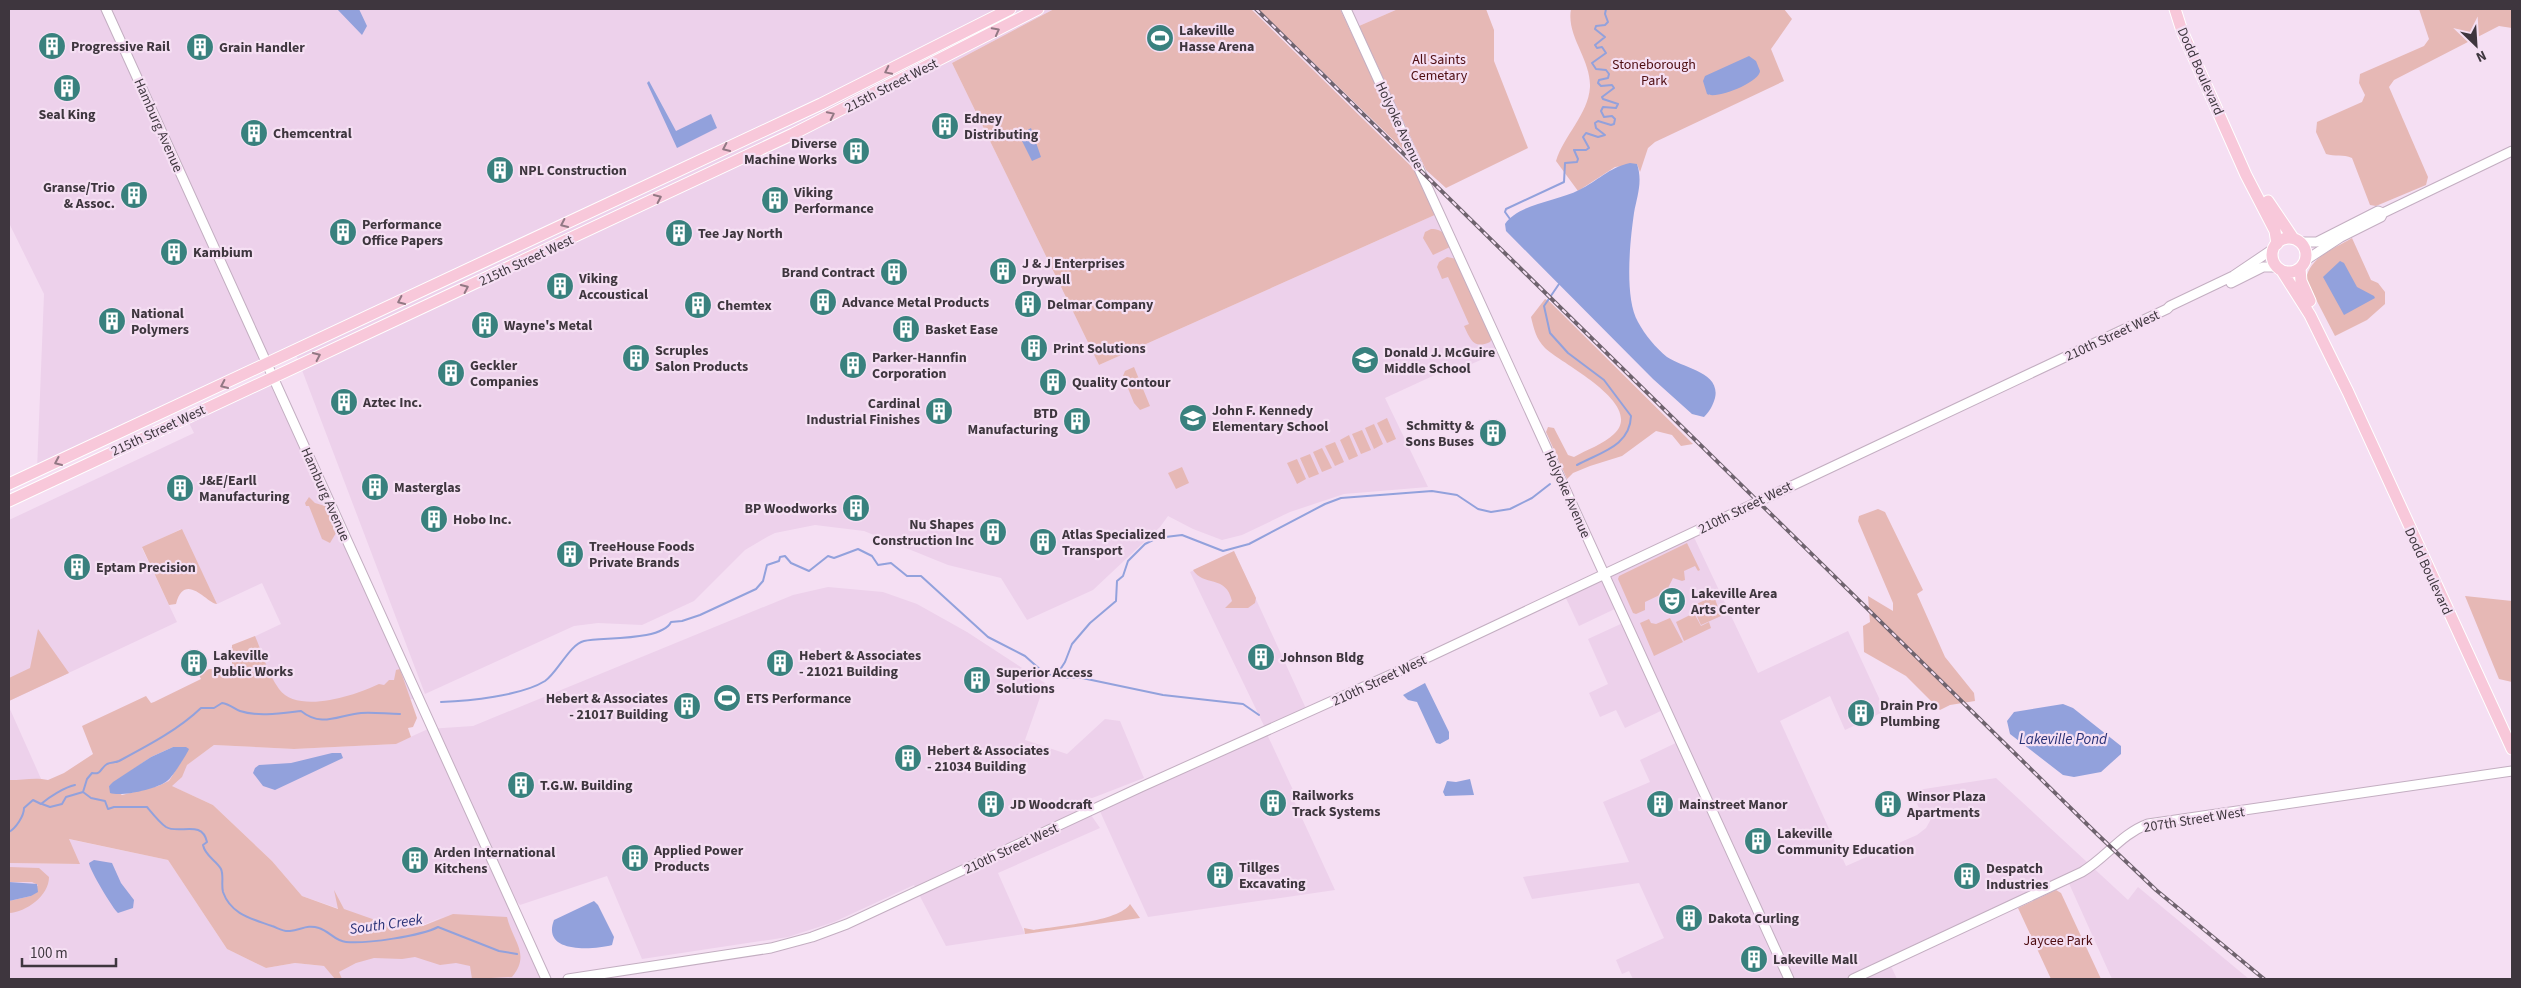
<svg xmlns="http://www.w3.org/2000/svg" width="2521" height="988" font-family="'Source Sans 3',sans-serif">
<style>
.built{fill:#edd1eb}
.green{fill:#e6b8b5;fill-rule:evenodd}
.water{fill:#92a1dc}
.lines{fill:none;stroke-linecap:round;stroke-linejoin:round}
.stream{stroke:#92a1dc;stroke-width:2}
.minor-casing{stroke:#c3aec1;stroke-width:11}
.major-casing{stroke:#fff;stroke-width:13}
.minor{stroke:#fff;stroke-width:9}
.major{stroke:#f8c8da;stroke-width:11}
.rail-casing{stroke:#6f636e;stroke-width:4}
.rail{stroke:#f5dff3;stroke-width:2;stroke-dasharray:5.5;stroke-linecap:butt}
.oneway{stroke:#927884}
.labels{text-anchor:middle;stroke-width:4.5;stroke-linejoin:round;paint-order:stroke}
.poi-label{font-size:14px;font-weight:bold;fill:#3e363e;stroke:#f5dff3;text-anchor:start}
.park-label{font-size:14px;fill:#4e0d11;stroke:#f5dff3}
.street-label{font-size:14px;fill:#3e363e;stroke:#f5dff3}
.water-label{font-size:15px;font-style:italic;fill:#293277;stroke:#f5dff3}
</style>
<rect width="100%" height="100%" fill="#f5dff3"/>
<path class="built" d="M9 9H1054L952 63 1099 365 1437 214 1499 352 1460 369 1450 368 1385 398 1428 487 1344 494 1290 512 1242 535 1222 540 1193 529 1168 516 1160 527 1093 590 1027 620 1001 578 948 565 864 531 815 525 775 533 767 537 745 550 694 601 642 625 598 623 574 626 425 694 294 349 37 470 44 294 9 223Z
M1340 9H1398L1350 30Z
M270 383 414 699 253 706 226 650 281 624 262 583 217 604 181 529 142 548 177 622 9 701V520L194 433 187 419Z
M1692 533 1758 673 1848 631 1885 711 1845 730 1830 696 1780 721 1846 866 1917 835 1926 828 1931 819H1924L1911 791 1996 778 2128 900 2138 887 2249 979H2112L2067 879 1889 962 1897 979H1633L1629 971 1622 974 1616 960 1664 938 1639 883 1532 899 1523 877 1629 862 1603 802 1650 782 1640 760 1680 741 1665 709 1625 728 1616 710 1600 717 1589 693 1608 684 1588 639 1625 622 1619 607 1579 626 1564 594Z
M1234 551 1308 713 1267 732 1190 572Z
M828 587 883 592 917 604 967 632 1045 683 1025 740 1067 754 1105 719 1120 721 1144 778 1082 802 1100 828 998 873 1025 934 946 946 914 885 834 922 788 937 642 959 607 876 520 905 507 891 546 979H9V863L79 864 68 839 168 860 227 949 266 968 295 963 333 967 445 916 406 932 302 896 272 861 213 805 163 782 214 745 294 749 395 744 428 729 473 726 793 595Z
M9 707 30 754 42 781 9 780Z
M1266 732 1293 790 1290 792 1335 890 1148 917 1098 807Z"/>
<path class="green" d="M1054 9H1251L1415 170 1437 214 1099 365 952 63Z
M1258 9H1340L1409 155Z
M1398 9H1486L1494 30V61L1528 148 1446 188 1426 170 1359 26Z
M1571 9H1784L1792 19 1771 49 1784 81 1655 142 1648 148 1640 172 1637 164 1615 167 1578 191 1556 161C1564 135 1588 115 1590 87 1591 59 1566 36 1571 9Z
M2419 9H2512V28L2499 26 2394 80 2389 87 2428 177 2426 185 2376 206 2370 205 2352 158C2343 154 2335 157 2326 154L2316 132 2317 122 2362 102 2365 95 2359 83 2360 74 2424 46 2429 39Z
M1431 229C1444 229 1446 236 1450 247L1433 255 1423 238 1425 232Z
M2352 238 2371 280 2378 283 2385 292V304L2367 320 2335 336 2306 280C2309 257 2334 249 2352 238Z
M1447 257 1457 259 1492 338 1490 342C1474 349 1471 341 1464 326L1469 324 1448 277 1442 279 1437 267 1439 262Z
M1545 299 1549 301 1693 444 1681 446 1672 435 1656 431 1622 456 1590 466 1573 473 1567 479 1546 432 1548 427 1554 428 1568 455 1574 457C1586 450 1604 444 1614 434 1646 404 1560 363 1545 348 1536 339 1534 329 1531 317Z
M1134 367 1150 406 1140 410 1134 403 1123 376 1125 371Z
M1387 418 1396 439 1387 443 1377 423Z
M1374 424 1383 444 1374 449 1365 428Z
M1362 430 1371 450 1361 454 1352 434Z
M1349 435 1358 456 1349 460 1340 440Z
M1335 442 1344 462 1335 466 1325 446Z
M1322 448 1332 468 1322 472 1313 452Z
M1310 454 1319 474 1309 478 1300 458Z
M1297 459 1306 479 1297 484 1287 463Z
M1182 467 1189 483 1176 489 1168 473Z
M309 497 315 503 325 506 333 519V529L336 533 330 543 322 539 309 506H306L305 503Z
M1878 509 1885 512 1923 590 1917 594 1945 657 1974 693 1975 701 1950 705 1940 710 1906 676 1864 652 1863 626 1870 622 1868 596 1893 611V603L1858 521 1859 516Z
M182 529 217 604C208 605 185 570 176 604L169 605 142 547Z
M1687 543 1700 570 1698 571 1695 566 1684 571 1685 580 1682 581 1673 578 1666 592 1645 602V610L1636 614 1633 613 1618 579 1619 576Z
M1234 551 1256 598 1255 603 1248 608H1225L1232 601C1226 574 1203 587 1193 570Z
M1714 596 1721 616 1701 625 1692 606Z
M2465 596 2512 601V682L2499 679Z
M1694 613 1701 626 1709 622 1711 628 1684 641 1676 622Z
M1670 618 1683 642 1654 656 1640 623 1649 619 1651 623 1656 624Z
M38 629 69 673 9 701V678L30 668Z
M255 636C262 652 268 674 279 689 298 715 356 695 379 684L384 685 389 680H394L396 670 400 669 417 718 413 727 408 728 411 737 396 744 294 749 214 745 187 765 182 777 172 786 213 805 272 861 302 896 338 909 334 890 344 909 398 928H411L421 923 423 926 453 914 507 917C513 942 531 954 512 977L472 979 470 966 456 963 440 965 415 957 402 959 374 958 356 963 339 972 342 979H335L324 966 295 963 266 968 227 949 168 860 69 839 80 864 9 863V780C24 780 35 777 48 780L64 773 93 754 82 726 146 696 151 703 154 702 201 679 199 675 209 669H215L218 674 232 668V645ZM173 747 182 748 184 757 169 781 158 786 122 795 109 786 151 757Z
M9 867 39 868 49 877C49 896 26 912 9 913V901L31 896 38 885 32 882H9Z
M2056 890 2061 893 2101 979H2051L2018 908Z
M1130 904 1140 918 1025 934 1024 928 1034 930C1055 926 1119 922 1130 904Z"/>
<path class="water" d="M337 9H359L367 26 362 35Z
M1749 56 1756 61 1760 71C1760 82 1716 100 1707 94L1703 81 1705 76Z
M649 81 676 131 711 114 717 128 677 148 647 83Z
M1031 128 1041 157 1032 161 1019 135Z
M1630 163 1637 164C1643 182 1637 196 1634 213 1630 241 1624 297 1638 322 1645 335 1656 348 1667 357 1683 368 1721 372 1715 398 1713 405 1710 411 1704 417L1692 414 1653 379 1506 231 1505 224C1518 204 1558 201 1579 190 1598 181 1608 168 1630 163Z
M2340 261 2344 263 2357 287 2374 296 2375 298 2344 315 2323 277Z
M1425 683 1449 732V739L1440 744 1436 743 1417 702 1408 700 1403 695Z
M2063 704 2073 708 2121 746V754L2101 772 2074 777 2063 775 2010 734 2007 721 2014 712Z
M173 747H186L189 749C187 754 172 778 167 781 157 789 122 797 110 793L109 786 113 782 151 757Z
M332 753H341L343 758 275 790 263 786 253 773 255 768 259 765 291 763Z
M1470 779 1474 795 1445 796 1443 792 1447 781 1456 782Z
M94 860 112 863 121 883 134 900 133 908 118 913C113 909 89 869 89 863Z
M9 882 37 884 38 892 31 896 9 901Z
M594 901 598 905 614 937 612 945C593 950 541 954 554 920Z"/>
<g class="lines">
<path class="stream" d="M1510 219 1505 212 1506 209 1564 182 1565 163 1577 162 1578 159 1574 150H1586L1589 148 1583 137 1586 133 1598 137 1605 135 1596 128 1595 123 1598 121 1611 125 1614 124 1615 119 1612 116 1604 117 1601 111 1603 107 1616 108 1618 104 1603 99 1602 97 1614 88 1612 85 1601 86 1598 83 1599 80 1608 78 1609 74 1606 70 1596 69 1592 63 1606 53 1602 47 1597 48 1595 45 1605 37 1595 29 1596 26 1605 25 1608 22 1605 14 1606 9
M1559 284 1544 306 1550 333 1568 353 1604 380 1631 416C1630 446 1601 452 1577 465
M1056 676 1065 662 1072 644 1090 623 1116 601 1117 581 1123 576 1128 561 1145 544 1157 538 1182 535 1223 551 1249 544 1325 504 1341 498 1432 491 1457 495 1478 509 1491 512 1510 509 1532 498 1550 484
M441 702C468 701 521 696 545 681 557 673 570 644 584 641 603 637 662 641 671 622L682 621 700 615 756 589 763 581 767 565 779 561 780 557 785 556 791 563 809 571 828 556 834 558 858 549 872 556 878 565 891 563 907 576H921L988 637 1025 656 1043 672 1059 678H1082L1163 695 1243 704 1259 715
M83 792 91 798 105 801 108 809 114 807H147C152 813 160 823 166 827 179 835 202 819 207 842L203 845C205 856 216 860 221 869 224 876 221 884 223 892 231 915 253 919 272 926 278 928 283 932 290 931 301 930 307 924 319 928 329 931 335 941 346 942 366 944 421 936 438 927L499 951 517 954
M83 792 87 779 92 773C102 775 100 768 107 764 111 762 115 763 119 761 147 746 178 730 201 708H214L222 703C230 704 234 709 240 711 258 717 283 713 301 711 322 728 338 715 361 713 374 712 387 714 400 714
M42 804 50 807 62 804 66 797 83 792
M9 832C16 828 24 816 24 808L33 800 41 804C49 797 65 787 75 785"/>
<g class="minor-casing">
<path id="minor" d="M106 9 546 979
M1346 9 1789 979
M2300 242H2317L2378 211 2383 213
M2306 260 2341 237 2381 217 2383 213 2512 151
M2231 283 2263 267H2277
M568 979 771 948 812 937 847 924 1141 787 1399 671 2167 309 2170 306 2233 276 2273 249
M1853 979 2082 872C2107 857 2121 834 2148 824L2512 771"/>
</g>
<g class="major-casing">
<path id="major" d="M2175 9 2182 31 2246 175 2275 231 2277 244
M2268 201 2293 238
M2272 255a17 17 0 1 1 34 0a17 17 0 1 1-34 0Z
M2300 268 2301 281 2310 301
M2282 271 2310 315 2348 392 2512 749
M9 484 821 104 1010 9
M9 501 793 134 1038 9"/>
</g>
<use href="#minor" class="minor"/>
<use href="#major" class="major"/>
<g class="rail-casing">
<path id="rail" d="M1256 9 2097 834 2156 890 2264 979"/>
</g>
<use href="#rail" class="rail"/>
</g>
<defs><path id="oneway-chevron" d="M-2-3.5L2.5 0L-2 3.5" fill="none" stroke-width="1.6" stroke-linecap="round" stroke-linejoin="round" transform="scale(1.25)"/></defs>
<g class="oneway">
<use href="#oneway-chevron" transform="translate(996 31) rotate(-28)"/>
<use href="#oneway-chevron" transform="translate(888 71) rotate(154)"/>
<use href="#oneway-chevron" transform="translate(831 115) rotate(-26)"/>
<use href="#oneway-chevron" transform="translate(726 148) rotate(155)"/>
<use href="#oneway-chevron" transform="translate(658 198) rotate(-25)"/>
<use href="#oneway-chevron" transform="translate(564 224) rotate(155)"/>
<use href="#oneway-chevron" transform="translate(465 288) rotate(-25)"/>
<use href="#oneway-chevron" transform="translate(401 301) rotate(155)"/>
<use href="#oneway-chevron" transform="translate(317 356) rotate(-25)"/>
<use href="#oneway-chevron" transform="translate(224 385) rotate(155)"/>
<use href="#oneway-chevron" transform="translate(58 462) rotate(156)"/>
</g>
<defs>
<g id="stadium-disc" transform="scale(1.4375)"><circle r="9.5" fill="#39817e" stroke="#f5dff3"/><path d="M0-5a6.5 5 0 1 0 0 10a6.5 5 0 1 0 0-10ZM-3.5-1.8h7v3.6h-7Z" fill="#fff"/></g>
<g id="building-disc" transform="scale(1.4375)"><circle r="9.5" fill="#39817e" stroke="#f5dff3"/><path d="M-4-6H4V6H1V3H-1V6H-4ZM-2.5-4.3h1.7v1.8h-1.7ZM.8-4.3h1.7v1.8H.8ZM-2.5-1h1.7V.8h-1.7ZM.8-1h1.7V.8H.8Z" fill="#fff"/></g>
<g id="school-disc" transform="scale(1.4375)"><circle r="9.5" fill="#39817e" stroke="#f5dff3"/><path d="M0-5L7-2L0 1L-7-2ZM-4 1L0 2.5L4 1V4Q0 6-4 4Z" fill="#fff"/></g>
<g id="theatre-disc" transform="scale(1.4375)"><circle r="9.5" fill="#39817e" stroke="#f5dff3"/><path d="M-5-5.5Q0-4 5-5.5V0Q5 5 0 6Q-5 5-5 0ZM-3.3-2.5H-1v1.5H-3.3ZM1-2.5H3.3v1.5H1ZM-2.8 1Q0 5.5 2.8 1Z" fill="#fff"/></g>
</defs>
<g fill-rule="evenodd">
<use href="#stadium-disc" x="1160" y="38"/>
<use href="#building-disc" x="52" y="46"/>
<use href="#building-disc" x="200" y="47"/>
<use href="#building-disc" x="67" y="88"/>
<use href="#building-disc" x="945" y="126"/>
<use href="#building-disc" x="254" y="133"/>
<use href="#building-disc" x="856" y="151"/>
<use href="#building-disc" x="500" y="170"/>
<use href="#building-disc" x="134" y="195"/>
<use href="#building-disc" x="775" y="200"/>
<use href="#building-disc" x="343" y="232"/>
<use href="#building-disc" x="679" y="233"/>
<use href="#building-disc" x="174" y="252"/>
<use href="#building-disc" x="1003" y="271"/>
<use href="#building-disc" x="894" y="272"/>
<use href="#building-disc" x="560" y="286"/>
<use href="#building-disc" x="823" y="302"/>
<use href="#building-disc" x="1028" y="304"/>
<use href="#building-disc" x="698" y="305"/>
<use href="#building-disc" x="112" y="321"/>
<use href="#building-disc" x="485" y="325"/>
<use href="#building-disc" x="906" y="329"/>
<use href="#building-disc" x="1034" y="348"/>
<use href="#building-disc" x="636" y="358"/>
<use href="#school-disc" x="1365" y="360"/>
<use href="#building-disc" x="853" y="365"/>
<use href="#building-disc" x="451" y="373"/>
<use href="#building-disc" x="1053" y="382"/>
<use href="#building-disc" x="344" y="402"/>
<use href="#building-disc" x="939" y="411"/>
<use href="#school-disc" x="1193" y="418"/>
<use href="#building-disc" x="1077" y="421"/>
<use href="#building-disc" x="1493" y="433"/>
<use href="#building-disc" x="375" y="487"/>
<use href="#building-disc" x="180" y="488"/>
<use href="#building-disc" x="856" y="508"/>
<use href="#building-disc" x="434" y="519"/>
<use href="#building-disc" x="993" y="532"/>
<use href="#building-disc" x="1043" y="542"/>
<use href="#building-disc" x="570" y="554"/>
<use href="#building-disc" x="77" y="567"/>
<use href="#theatre-disc" x="1672" y="601"/>
<use href="#building-disc" x="1261" y="657"/>
<use href="#building-disc" x="194" y="663"/>
<use href="#building-disc" x="780" y="663"/>
<use href="#building-disc" x="977" y="680"/>
<use href="#stadium-disc" x="727" y="698"/>
<use href="#building-disc" x="687" y="706"/>
<use href="#building-disc" x="1861" y="713"/>
<use href="#building-disc" x="908" y="758"/>
<use href="#building-disc" x="521" y="785"/>
<use href="#building-disc" x="1273" y="803"/>
<use href="#building-disc" x="991" y="804"/>
<use href="#building-disc" x="1660" y="804"/>
<use href="#building-disc" x="1888" y="804"/>
<use href="#building-disc" x="1758" y="841"/>
<use href="#building-disc" x="635" y="858"/>
<use href="#building-disc" x="415" y="860"/>
<use href="#building-disc" x="1220" y="875"/>
<use href="#building-disc" x="1967" y="876"/>
<use href="#building-disc" x="1689" y="918"/>
<use href="#building-disc" x="1754" y="959"/>
</g>
<g class="labels">
<g class="poi-label">
<text x="1179" y="35">Lakeville<tspan x="1179" dy="16">Hasse Arena</tspan></text>
<text x="71" y="51">Progressive Rail</text>
<text x="219" y="52">Grain Handler</text>
<text x="67" y="119" text-anchor="middle">Seal King</text>
<text x="964" y="123">Edney<tspan x="964" dy="16">Distributing</tspan></text>
<text x="273" y="138">Chemcentral</text>
<text x="837" y="148" text-anchor="end">Diverse<tspan x="837" dy="16">Machine Works</tspan></text>
<text x="519" y="175">NPL Construction</text>
<text x="115" y="192" text-anchor="end">Granse/Trio<tspan x="115" dy="16">&amp; Assoc.</tspan></text>
<text x="794" y="197">Viking<tspan x="794" dy="16">Performance</tspan></text>
<text x="362" y="229">Performance<tspan x="362" dy="16">Office Papers</tspan></text>
<text x="698" y="238">Tee Jay North</text>
<text x="193" y="257">Kambium</text>
<text x="1022" y="268">J &amp; J Enterprises<tspan x="1022" dy="16">Drywall</tspan></text>
<text x="875" y="277" text-anchor="end">Brand Contract</text>
<text x="579" y="283">Viking<tspan x="579" dy="16">Accoustical</tspan></text>
<text x="842" y="307">Advance Metal Products</text>
<text x="1047" y="309">Delmar Company</text>
<text x="717" y="310">Chemtex</text>
<text x="131" y="318">National<tspan x="131" dy="16">Polymers</tspan></text>
<text x="504" y="330">Wayne's Metal</text>
<text x="925" y="334">Basket Ease</text>
<text x="1053" y="353">Print Solutions</text>
<text x="655" y="355">Scruples<tspan x="655" dy="16">Salon Products</tspan></text>
<text x="1384" y="357">Donald J. McGuire<tspan x="1384" dy="16">Middle School</tspan></text>
<text x="872" y="362">Parker-Hannfin<tspan x="872" dy="16">Corporation</tspan></text>
<text x="470" y="370">Geckler<tspan x="470" dy="16">Companies</tspan></text>
<text x="1072" y="387">Quality Contour</text>
<text x="363" y="407">Aztec Inc.</text>
<text x="920" y="408" text-anchor="end">Cardinal<tspan x="920" dy="16">Industrial Finishes</tspan></text>
<text x="1212" y="415">John F. Kennedy<tspan x="1212" dy="16">Elementary School</tspan></text>
<text x="1058" y="418" text-anchor="end">BTD<tspan x="1058" dy="16">Manufacturing</tspan></text>
<text x="1474" y="430" text-anchor="end">Schmitty &amp;<tspan x="1474" dy="16">Sons Buses</tspan></text>
<text x="199" y="485">J&amp;E/Earll<tspan x="199" dy="16">Manufacturing</tspan></text>
<text x="394" y="492">Masterglas</text>
<text x="837" y="513" text-anchor="end">BP Woodworks</text>
<text x="453" y="524">Hobo Inc.</text>
<text x="974" y="529" text-anchor="end">Nu Shapes<tspan x="974" dy="16">Construction Inc</tspan></text>
<text x="1062" y="539">Atlas Specialized<tspan x="1062" dy="16">Transport</tspan></text>
<text x="589" y="551">TreeHouse Foods<tspan x="589" dy="16">Private Brands</tspan></text>
<text x="96" y="572">Eptam Precision</text>
<text x="1691" y="598">Lakeville Area<tspan x="1691" dy="16">Arts Center</tspan></text>
<text x="213" y="660">Lakeville<tspan x="213" dy="16">Public Works</tspan></text>
<text x="799" y="660">Hebert &amp; Associates<tspan x="799" dy="16">- 21021 Building</tspan></text>
<text x="1280" y="662">Johnson Bldg</text>
<text x="996" y="677">Superior Access<tspan x="996" dy="16">Solutions</tspan></text>
<text x="668" y="703" text-anchor="end">Hebert &amp; Associates<tspan x="668" dy="16">- 21017 Building</tspan></text>
<text x="746" y="703">ETS Performance</text>
<text x="1880" y="710">Drain Pro<tspan x="1880" dy="16">Plumbing</tspan></text>
<text x="927" y="755">Hebert &amp; Associates<tspan x="927" dy="16">- 21034 Building</tspan></text>
<text x="540" y="790">T.G.W. Building</text>
<text x="1292" y="800">Railworks<tspan x="1292" dy="16">Track Systems</tspan></text>
<text x="1907" y="801">Winsor Plaza<tspan x="1907" dy="16">Apartments</tspan></text>
<text x="1010" y="809">JD Woodcraft</text>
<text x="1679" y="809">Mainstreet Manor</text>
<text x="1777" y="838">Lakeville<tspan x="1777" dy="16">Community Education</tspan></text>
<text x="654" y="855">Applied Power<tspan x="654" dy="16">Products</tspan></text>
<text x="434" y="857">Arden International<tspan x="434" dy="16">Kitchens</tspan></text>
<text x="1239" y="872">Tillges<tspan x="1239" dy="16">Excavating</tspan></text>
<text x="1986" y="873">Despatch<tspan x="1986" dy="16">Industries</tspan></text>
<text x="1708" y="923">Dakota Curling</text>
<text x="1773" y="964">Lakeville Mall</text>
</g>
<g class="park-label">
<text x="1439" y="64">All Saints<tspan x="1439" dy="16">Cemetary</tspan></text>
<text x="1654" y="69">Stoneborough<tspan x="1654" dy="16">Park</tspan></text>
<text x="2058" y="945">Jaycee Park</text>
</g>
<g class="street-label">
<text transform="translate(2201 71) rotate(66)" y="5">Dodd Boulevard</text>
<text transform="translate(891 85) rotate(-27)" y="5">215th Street West</text>
<text transform="translate(159 125) rotate(66)" y="5">Hamburg Avenue</text>
<text transform="translate(1400 125) rotate(65)" y="5">Holyoke Avenue</text>
<text transform="translate(526 260) rotate(-25)" y="5">215th Street West</text>
<text transform="translate(2112 335) rotate(-25)" y="5">210th Street West</text>
<text transform="translate(158 430) rotate(-25)" y="5">215th Street West</text>
<text transform="translate(326 494) rotate(66)" y="5">Hamburg Avenue</text>
<text transform="translate(1568 494) rotate(66)" y="5">Holyoke Avenue</text>
<text transform="translate(1745 507) rotate(-26)" y="5">210th Street West</text>
<text transform="translate(2429 571) rotate(65)" y="5">Dodd Boulevard</text>
<text transform="translate(1379 680) rotate(-25)" y="5">210th Street West</text>
<text transform="translate(2194 819) rotate(-9)" y="5">207th Street West</text>
<text transform="translate(1011 848) rotate(-25)" y="5">210th Street West</text>
</g>
<g class="water-label">
<text x="2063" y="744">Lakeville Pond</text>
<text transform="translate(386 924) rotate(-8)" y="5">South Creek</text>
</g>
</g>
<rect width="2521" height="988" fill="none" stroke="#3e363e" stroke-width="20"/>
<g transform="translate(2476 45) rotate(155)" stroke="#f5dff3" stroke-width="4" paint-order="stroke">
<path d="M0-4L9 19L0 12L-9 19Z" fill="#3e363e"/>
<text y="-8" font-size="14" font-weight="bold" text-anchor="middle" fill="#3e363e">N</text>
</g>
<path d="M22 958v8h94v-8" fill="none" stroke="#3e363e" stroke-width="2.5"/>
<text x="30" y="958" font-size="15" fill="#3e363e" stroke="#f5dff3" stroke-width="4" paint-order="stroke">100 m</text>
</svg>
